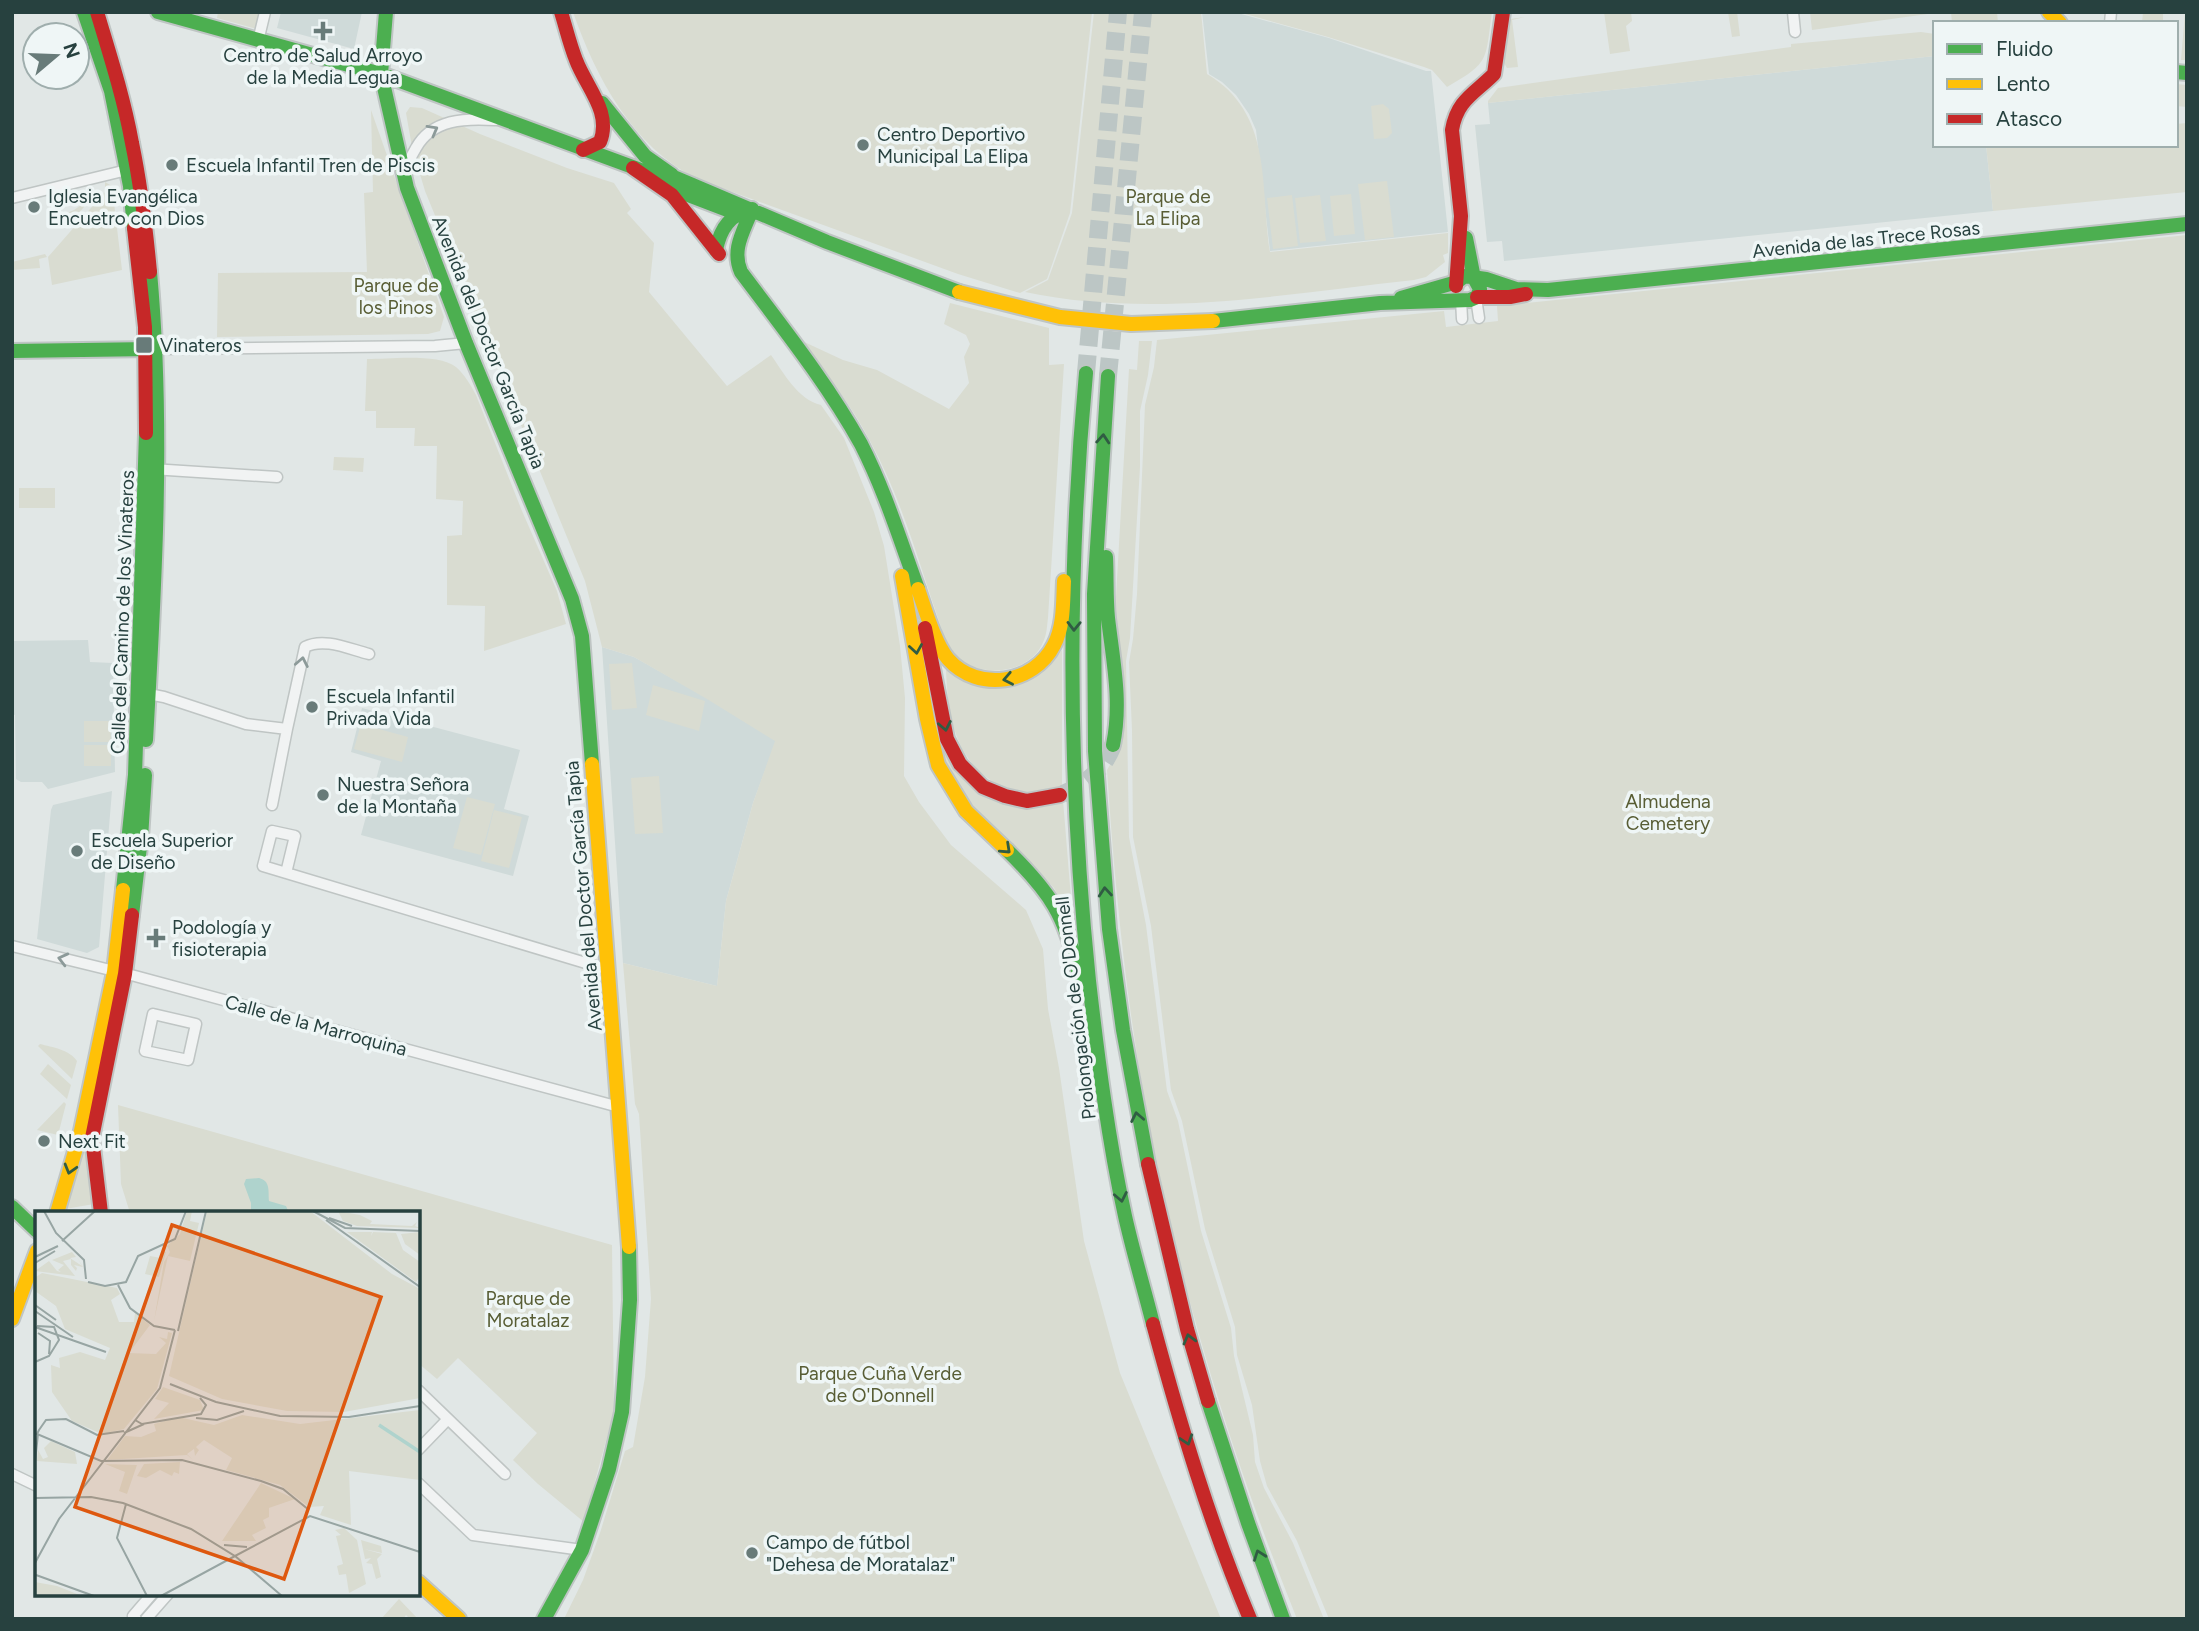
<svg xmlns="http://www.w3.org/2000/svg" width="2199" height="1631" font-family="Figtree,sans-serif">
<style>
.built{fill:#cfdad9}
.green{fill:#d9dcd1}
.water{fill:#afd3cd}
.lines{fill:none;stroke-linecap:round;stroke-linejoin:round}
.highway-tunnel{stroke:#bcc6c5;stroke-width:18;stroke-dasharray:18 9;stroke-linecap:butt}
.street-casing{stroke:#bfc5c4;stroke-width:13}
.fast-casing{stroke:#bfc5c4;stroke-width:18}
.slow-casing{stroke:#bfc5c4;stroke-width:18}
.jam-casing{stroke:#bfc5c4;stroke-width:18}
.street{stroke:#f1f3f3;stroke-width:10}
.fast{stroke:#4caf50;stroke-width:14}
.slow{stroke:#ffc107;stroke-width:14}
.jam{stroke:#c62828;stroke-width:14}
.oneway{stroke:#8c9a99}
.oneway2{stroke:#305c43}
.poi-dot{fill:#687b79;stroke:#eff6f6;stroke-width:2.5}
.labels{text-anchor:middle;stroke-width:7;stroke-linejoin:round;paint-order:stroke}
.poi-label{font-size:19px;fill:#27413f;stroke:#eff6f6;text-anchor:start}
.park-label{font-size:19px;fill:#585d34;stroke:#eff6f6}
.street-label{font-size:19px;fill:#27413f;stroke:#eff6f6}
.inset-river{fill:none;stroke:#afd3cd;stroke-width:3.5}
.inset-road{fill:none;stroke:#97a5a3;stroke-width:2}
.view{fill:#de580f;fill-opacity:0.15;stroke:#de580f;stroke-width:3.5}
.inset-edge{fill:none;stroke:#27413f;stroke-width:3.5}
</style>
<rect width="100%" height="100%" fill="#e1e7e6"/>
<path class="built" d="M281 12H362L354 49 277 28Z
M1202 12H1234L1329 38 1426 71H1431L1448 232 1270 251 1256 130 1249 114 1236 95 1222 82 1209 74Z
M1935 56V145H1986L1993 211 1504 261 1502 241 1487 242 1475 125 1490 124 1488 103Z
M88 640 90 662 113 663 115 772 48 789 42 782H21L16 779 15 715 12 714V641Z
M602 647 634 657 707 698 776 741 753 803 726 901 717 986 623 963Z
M362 708 520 750 504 809 529 816 513 876 361 835 381 761 351 752Z
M112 791 99 947 87 953 37 939 51 810 53 805Z"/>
<path class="green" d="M218 12H261L257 29 217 18Z
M573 12H1092L1070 213 1047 279 1020 293 958 274 697 179C633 147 596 78 573 12Z
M1094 12H1201L1207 74C1273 113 1260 185 1270 252L1448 233V253L1443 255 1445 262 1426 277 1414 280C1285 294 1153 319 1025 292L1048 280 1072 213Z
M1238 12H1492C1485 60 1491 62 1447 87L1432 70 1424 67 1328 37Z
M1604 12H1631L1632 21 1626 26 1630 51 1610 54Z
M1728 12H1737L1740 36 1732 37Z
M1810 12H1942L1812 30Z
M1951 12H1997L1998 23H1952Z
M2143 12H2163V23H2142Z
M2185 12H2187V60H2181Z
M1525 17 1512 20 1518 67 1507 68 1504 63 1510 19Z
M1921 32 1935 34V56L1488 103V101L1498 88 1791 47V44Z
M2176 84 2187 85V107L2176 106Z
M1383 104 1389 109 1392 133 1387 138 1374 139 1371 106Z
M410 107 422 108 480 134 567 168 614 183 631 209 627 213 654 243 649 292 727 386 771 355C783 372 798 400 821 405L844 438 874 512 884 546 900 646 905 698 904 776 919 802 951 845 1026 910 1043 949 1048 1009 1059 1068 1084 1241 1120 1373 1221 1619H564L583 1580 600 1533 625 1451 633 1447 645 1377 651 1299 639 1114 635 1104 623 963 717 986 726 901 753 803 775 741 707 699 634 657 602 647 585 581 425 191 412 147 406 113Z
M371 110 444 317 440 331 428 334 217 337 218 273 367 272 364 193 373 192Z
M2187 123V192L1993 211 1986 145H2176V124Z
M1387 181 1394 237 1365 240 1358 184Z
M105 182 112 186 122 270 52 285 48 257 105 192Z
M1351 194 1355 234 1334 236 1330 196Z
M1292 195 1298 246 1273 249 1267 198Z
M1320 195 1326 241 1300 243 1295 198Z
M91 198C83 208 74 221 61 225L60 216 74 210Z
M2187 235V1619H1329L1297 1541 1267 1486 1260 1461 1252 1405 1237 1355 1235 1327 1205 1229 1182 1121 1171 1090 1151 926 1133 837 1132 730 1129 662 1133 639 1137 594 1145 405 1154 367 1157 340 1444 311 1446 327 1498 321 1497 306Z
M45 254 47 257 39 259 40 268 12 270V262Z
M950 303 1049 328V365L1064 364 1048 618C1047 625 1047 633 1044 640 1032 673 985 679 959 659 955 656 952 651 948 647 923 578 905 505 870 441 851 404 825 373 800 340L843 360 877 370 949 409 969 383 964 357 970 344 966 335 944 324Z
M1139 341H1152L1148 375 1140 411V467L1130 638 1126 661 1129 837 1146 925 1167 1091 1178 1121 1201 1231 1231 1328 1234 1356 1253 1435 1255 1462 1264 1488 1293 1543 1324 1619H1297C1227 1445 1174 1270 1142 1085 1124 981 1114 876 1107 770L1119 749 1116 597 1129 369 1137 370Z
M367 359C390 359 439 353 456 367 465 375 470 384 476 395L522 511 557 591 566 624 484 651 485 606 447 605V536L462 535 463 501 436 499 437 446H414L415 428H376V411H365Z
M334 457 364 458 363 472 333 470Z
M19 488H55V508H19Z
M921 635 969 783 1063 800 1073 923 1054 888 960 794 942 763Z
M1062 650V786C1050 789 1037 793 1024 793 1012 792 999 786 989 779 953 754 947 709 946 667L970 683 1051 664Z
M632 663 637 708 612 710 609 664Z
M653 685 705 701 699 731 646 715Z
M84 721H110L111 742H84Z
M361 724 408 737 402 762 354 749Z
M84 745H111V766H84Z
M659 776 663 833 635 834 631 778Z
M467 797 495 804 481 855 453 848Z
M494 810 522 817 509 868 481 861Z
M40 1044C52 1047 70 1050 77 1061L72 1079 38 1046Z
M48 1064 71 1085 67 1099 40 1074Z
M64 1102 66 1104 58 1135 37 1130Z
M118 1105 612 1245 614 1411 584 1522 538 1484 513 1460 537 1433 458 1358 437 1379 418 1363V1213H130L121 1184Z
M84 1145 86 1147 94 1204 65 1209Z
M399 1599 418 1619H410L406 1615 403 1619H381Z"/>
<path class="water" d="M259 1178C271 1181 268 1192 269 1201L286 1206 289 1213H251V1203L244 1184 246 1179Z"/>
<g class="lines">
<path class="highway-tunnel" d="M1086 373 1118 12
M1108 376 1143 12
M1063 794C1087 784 1103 770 1113 745"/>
<g class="street-casing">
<path id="street" d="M1793 12 1795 32
M2110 23 2111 12
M258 41 265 12
M407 174C407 164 411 156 416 148 432 119 465 118 495 120
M12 198 127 170
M1476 298 1479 318
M1461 299 1462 319
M157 349 435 346 466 343
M152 469 277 477
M143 693 164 697 246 724 287 729 272 805
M287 729 305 647C324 637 349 649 369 654
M286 873 295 836 272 831 263 866 609 970
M12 946 135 976 619 1107
M153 1014 196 1024 188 1060 145 1051Z
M418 1390 505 1474
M418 1450 448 1419
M12 1474 37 1486
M418 1483 473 1535 582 1550
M136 1619 133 1616 152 1594
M146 1619 168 1594"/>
</g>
<g class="fast-casing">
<path id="fast" d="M84 12 111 91 130 186 134 228
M158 12 381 74 649 173 676 178 827 242 959 292
M386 12 381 74 407 188 466 343 572 599 582 636 592 764
M2176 72 2187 73
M602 103 645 156 672 175
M665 184 675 190 743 216
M1466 238 1474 278
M716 250C720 229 730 214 752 209 744 231 731 249 741 272 783 328 827 383 861 444 885 491 900 540 918 589
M1401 298 1457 282 1465 276 1486 279 1516 289 1548 290 2187 224
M1213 321 1380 303 1470 300 1477 297 1480 289 1474 278
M12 351 152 349
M1086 373C1067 575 1068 779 1089 981 1098 1059 1108 1139 1125 1216 1133 1252 1144 1288 1153 1324
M1108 376 1094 594 1095 751 1109 929 1123 1030 1148 1164
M1106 557C1107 577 1106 598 1108 618 1113 661 1122 702 1113 745
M146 740C155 585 164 427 150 272
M1007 850C1051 893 1065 915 1079 975
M123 890 135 775 146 433
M132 915 141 838 145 775
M12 1207 37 1231
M1208 1401 1248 1523 1283 1619
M544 1619 582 1550 609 1469 622 1412 630 1300 629 1247"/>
</g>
<g class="slow-casing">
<path id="slow" d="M2049 12 2060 23
M959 292 1060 317 1131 324 1213 321
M902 576 927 719 938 765 966 811 1007 850
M918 589C925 609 935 644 948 659 978 693 1034 684 1054 645 1064 626 1063 602 1064 581
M592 764 629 1247
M57 1213 81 1131 114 972 123 890
M12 1319 37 1251
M418 1582 459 1619"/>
</g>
<g class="jam-casing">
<path id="jam" d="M97 12C110 55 124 99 132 143 141 186 146 229 150 272
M561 12C566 28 570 45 576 60 586 87 612 112 600 142L583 150
M633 168 672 195 719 254
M134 228 145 327 146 433
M1456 286 1461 216 1452 130C1457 100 1474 94 1494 74L1503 12
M1477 297H1510L1526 294
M925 628 947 739 960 764 983 787 1005 796 1027 801 1060 795
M1148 1164 1187 1329 1208 1401
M101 1213 92 1138 125 974 132 915
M1153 1324C1180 1424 1210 1524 1250 1619"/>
</g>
<use href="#street" class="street"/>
<use href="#fast" class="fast"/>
<use href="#slow" class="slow"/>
<use href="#jam" class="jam"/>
</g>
<defs><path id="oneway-chevron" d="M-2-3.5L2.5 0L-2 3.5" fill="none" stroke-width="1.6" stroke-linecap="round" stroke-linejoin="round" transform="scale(1.75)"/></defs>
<g class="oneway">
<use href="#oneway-chevron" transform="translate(433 130) rotate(-29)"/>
<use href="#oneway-chevron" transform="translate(302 662) rotate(-79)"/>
<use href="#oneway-chevron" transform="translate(63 959) rotate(-166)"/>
</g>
<g class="oneway2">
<use href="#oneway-chevron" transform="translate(1103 439) rotate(-86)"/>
<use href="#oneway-chevron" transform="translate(1074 626) rotate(91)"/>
<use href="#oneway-chevron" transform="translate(916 649) rotate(81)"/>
<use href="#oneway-chevron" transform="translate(1008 679) rotate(169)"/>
<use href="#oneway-chevron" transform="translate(945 726) rotate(79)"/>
<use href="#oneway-chevron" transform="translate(1006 849) rotate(43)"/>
<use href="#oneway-chevron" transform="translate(1105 892) rotate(-95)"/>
<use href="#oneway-chevron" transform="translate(1137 1117) rotate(-101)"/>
<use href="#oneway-chevron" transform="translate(70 1169) rotate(106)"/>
<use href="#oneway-chevron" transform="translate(1121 1197) rotate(79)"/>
<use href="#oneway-chevron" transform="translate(1189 1339) rotate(-105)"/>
<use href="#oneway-chevron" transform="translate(1187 1440) rotate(72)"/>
<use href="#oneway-chevron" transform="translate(1259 1555) rotate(-110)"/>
</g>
<g class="poi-dot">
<path d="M319.5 20.5h7v7h7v7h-7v7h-7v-7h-7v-7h7z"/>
<circle cx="863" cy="145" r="7"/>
<circle cx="172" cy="165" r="7"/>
<circle cx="34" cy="207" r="7"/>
<rect x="135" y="336" width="18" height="18" rx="3.5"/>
<circle cx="312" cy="707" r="7"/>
<circle cx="323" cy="795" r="7"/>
<circle cx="77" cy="851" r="7"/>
<path d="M152.5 927.5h7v7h7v7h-7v7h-7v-7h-7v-7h7z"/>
<circle cx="44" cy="1141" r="7"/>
<circle cx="752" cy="1553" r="7"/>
</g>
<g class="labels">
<g class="poi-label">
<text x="323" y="62" text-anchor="middle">Centro de Salud Arroyo<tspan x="323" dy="22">de la Media Legua</tspan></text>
<text x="877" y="141">Centro Deportivo<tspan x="877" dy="22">Municipal La Elipa</tspan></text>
<text x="186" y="172">Escuela Infantil Tren de Piscis</text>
<text x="48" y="203">Iglesia Evangélica<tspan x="48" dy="22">Encuetro con Dios</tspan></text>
<text x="160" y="352">Vinateros</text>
<text x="326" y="703">Escuela Infantil<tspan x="326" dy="22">Privada Vida</tspan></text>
<text x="337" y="791">Nuestra Señora<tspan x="337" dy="22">de la Montaña</tspan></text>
<text x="91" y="847">Escuela Superior<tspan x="91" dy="22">de Diseño</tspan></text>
<text x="172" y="934">Podología y<tspan x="172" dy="22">fisioterapia</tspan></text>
<text x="58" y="1148">Next Fit</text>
<text x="766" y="1549">Campo de fútbol<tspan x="766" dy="22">"Dehesa de Moratalaz"</tspan></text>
</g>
<g class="park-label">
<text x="1168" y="203">Parque de<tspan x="1168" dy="22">La Elipa</tspan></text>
<text x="396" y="292">Parque de<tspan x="396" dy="22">los Pinos</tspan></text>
<text x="1668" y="808">Almudena<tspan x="1668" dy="22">Cemetery</tspan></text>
<text x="528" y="1305">Parque de<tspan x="528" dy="22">Moratalaz</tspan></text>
<text x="880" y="1380">Parque Cuña Verde<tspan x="880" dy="22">de O'Donnell</tspan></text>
</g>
<g class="street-label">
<text transform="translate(1866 239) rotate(-6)" y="7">Avenida de las Trece Rosas</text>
<text transform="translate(489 342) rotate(68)" y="7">Avenida del Doctor García Tapia</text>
<text transform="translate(122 612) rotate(-88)" y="7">Calle del Camino de los Vinateros</text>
<text transform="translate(583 896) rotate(-95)" y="7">Avenida del Doctor García Tapia</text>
<text transform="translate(1075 1008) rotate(-97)" y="7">Prolongación de O'Donnell</text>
<text transform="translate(316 1025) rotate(15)" y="7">Calle de la Marroquina</text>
</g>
</g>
<g transform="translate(35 1211)">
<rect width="385" height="385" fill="#e1e7e6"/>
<path d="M152 0H157L155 10 164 12 155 50 133 45 119 110 129 51 135 41 132 35 145 23ZM172 0H275L357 63 385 78V187L309 201 252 200 187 188 134 165ZM303 0 325 4 337 10 335 13 377 15 382 11 380 15 385 17 322 15 308 10ZM312 21H337L336 25 338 21 361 22 368 39 385 51V65L381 71ZM385 21V44L370 33 366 23ZM127 40 131 41 124 66 110 63 115 45 126 47ZM37 41 41 46 35 47 47 55 42 46 48 56 39 54 42 57 41 60 36 54V48L28 50 40 65 0 60 14 50 22 60 26 61 23 59 29 54 17 49ZM7 62 82 77 85 83 76 89 84 111H99L100 102 115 114 94 142 121 143 131 132 124 126 132 128 133 121 137 122 122 178 89 218 67 223 37 210 17 181 16 154 25 157 24 147 45 141 70 149 75 137 30 118 21 95 0 80 1 66ZM128 176 165 189 169 199 119 208 134 192 120 188ZM385 199V269L314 260 316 314 285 304 289 295 274 296 245 274 191 259 197 247 169 229 161 236 164 239 160 245 159 238 152 243 158 249 152 244 72 249 90 225 106 226 121 220 119 213 144 206 179 214 207 204 265 213ZM16 230 40 241 42 253 2 250 3 239 8 248 13 246 9 237ZM145 251 144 263 139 261 137 265 125 259 111 267 102 265 109 253ZM70 253 102 254 92 283 84 280 90 261ZM226 272 260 288 234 297V306L228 309 231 317 217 324 221 330H187ZM309 317 322 329 331 373 314 382 311 363 304 364 302 355 308 353 301 325 306 324 300 319ZM326 329 346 335 347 342 329 338 347 343 342 348 346 366 341 368 337 353 331 352 336 347 330 348ZM0 371 22 375 47 385H0Z" fill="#d9dcd1"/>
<path class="inset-river" d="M344 214 385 241"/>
<path class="inset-road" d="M9 0 21 22 49 49 51 68M278 0 310 17 385 20M294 7 317 15M291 9 385 76M27 30 60 0M0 46 23 35M0 52 20 40M53 71 70 75 91 71 103 45 140 28 151 0M83 74 95 97 119 115 140 119M0 94 21 109M0 100 38 126M0 116 71 141M143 120 171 0M3 122 15 130 14 143M0 151 14 145 24 129 19 116 2 115M135 173 181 191 245 205 314 206 385 195M161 207 182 209 209 200M100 209 107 213 166 203 171 194 165 187M4 219 2 223 66 250 147 249 226 270 248 278 274 299M4 219 11 209 31 208 62 224 89 220M89 222 109 213M0 251 3 223M0 287 56 286 88 292 156 318 200 345 275 305 385 341M91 293 82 327 112 385M189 334 212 336M0 352 24 308 125 177 140 119M1 364 59 385M126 385 200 345 247 385"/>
<path class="view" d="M137 14 346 86 249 368 40 296Z"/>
<rect width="385" height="385" class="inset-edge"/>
</g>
<rect width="2199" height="1631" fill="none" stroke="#27413f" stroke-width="28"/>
<rect x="1933" y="21" width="245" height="126" fill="#eff6f6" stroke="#9faead" stroke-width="2"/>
<rect x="1947" y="44" width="35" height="10" fill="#4caf50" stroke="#9faead" stroke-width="2"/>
<text x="1996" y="56" font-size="21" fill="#27413f">Fluido</text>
<rect x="1947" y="79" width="35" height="10" fill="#ffc107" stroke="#9faead" stroke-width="2"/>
<text x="1996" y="91" font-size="21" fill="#27413f">Lento</text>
<rect x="1947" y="114" width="35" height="10" fill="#c62828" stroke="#9faead" stroke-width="2"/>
<text x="1996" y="126" font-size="21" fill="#27413f">Atasco</text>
<g transform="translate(56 56) rotate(71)"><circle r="33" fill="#eff6f6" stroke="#9faead" stroke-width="2"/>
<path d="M0-5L12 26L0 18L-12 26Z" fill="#687b79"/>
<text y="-10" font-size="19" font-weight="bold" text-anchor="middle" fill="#27413f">N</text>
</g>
</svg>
